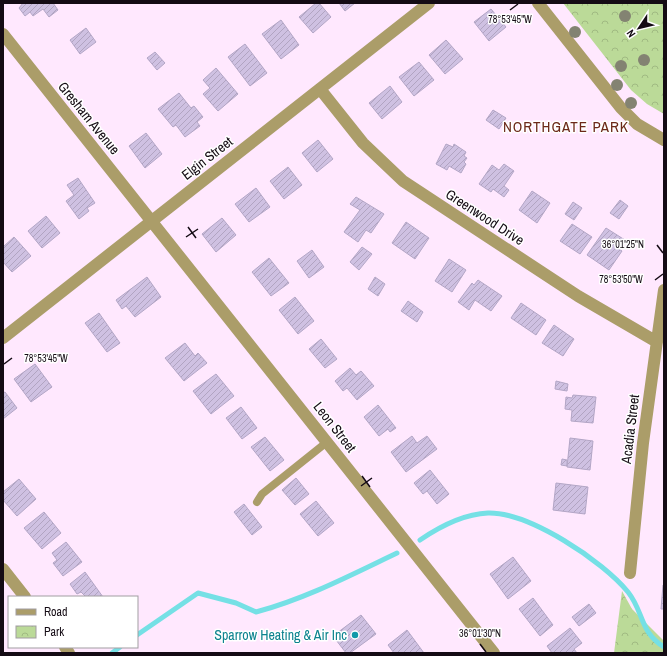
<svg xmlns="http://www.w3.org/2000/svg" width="667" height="656" font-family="'Archivo Narrow',sans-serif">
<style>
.park{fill:url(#park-crowns)}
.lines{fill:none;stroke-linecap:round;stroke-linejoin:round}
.stream{stroke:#75e0e5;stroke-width:5}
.building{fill:url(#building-hatch);stroke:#b3a6c6}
.lane{stroke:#ab9d69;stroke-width:8}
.street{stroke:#ab9d69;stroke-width:12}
.tree{fill:#838372}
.ticks{fill:none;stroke:#140b14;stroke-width:1.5}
.culture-dot{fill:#0f9aa8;stroke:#fff;stroke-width:1.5}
.labels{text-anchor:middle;stroke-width:3;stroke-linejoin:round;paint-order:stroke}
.street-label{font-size:14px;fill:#140b14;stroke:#fff}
.culture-label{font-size:14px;fill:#0d838f;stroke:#fff;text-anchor:end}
.neighbourhood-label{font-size:15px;letter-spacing:1px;fill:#6c2919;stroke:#fff}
.ticks-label{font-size:10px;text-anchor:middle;fill:#140b14;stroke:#fff;stroke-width:3;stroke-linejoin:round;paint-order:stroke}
</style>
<defs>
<pattern id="park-crowns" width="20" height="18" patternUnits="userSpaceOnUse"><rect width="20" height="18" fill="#bbda98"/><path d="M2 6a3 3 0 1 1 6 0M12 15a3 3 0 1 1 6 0" fill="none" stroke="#a0ba82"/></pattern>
<pattern id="building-hatch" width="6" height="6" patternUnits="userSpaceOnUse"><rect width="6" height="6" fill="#cfc1e2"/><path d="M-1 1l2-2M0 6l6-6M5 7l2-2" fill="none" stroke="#b1a4c1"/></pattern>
</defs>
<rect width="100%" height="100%" fill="#ffe8fe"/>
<path class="park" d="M563 3H664V114L647 104 631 90Z
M622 591 632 609 664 641V653H614Z"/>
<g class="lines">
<path class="stream" d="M420 540C439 527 465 514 488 513 529 512 603 561 628 592 644 612 639 631 664 647
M137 635 198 593 236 603 256 612C305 599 351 575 397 553
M112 653 120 647"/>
</g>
<path class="building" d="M23 3H53L58 10 49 17 43 9 33 16 30 12 25 16 19 8Z
M316 3H319L331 17 313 33 299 17Z
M339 3H355L345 11Z
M491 9 506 27 489 41 474 22Z
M281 20 299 45 281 59 262 34Z
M86 28 96 42 80 54 70 40Z
M446 40 463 59 445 74 429 55Z
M245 44 267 73 250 86 228 57Z
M155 52 165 63 157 70 147 58Z
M419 62 434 80 414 96 399 77Z
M216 68 238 94 218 111 203 94 210 88 203 80Z
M390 86 402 102 382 119 369 103Z
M179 93 191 108 194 106 203 117 197 122 200 126 185 137 176 125 173 127 158 109Z
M493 110 506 118 499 129 486 120Z
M146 133 162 154 145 168 129 146Z
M318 140 333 159 317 172 302 153Z
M446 144 453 147 454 144 466 152 464 156 467 158 464 162 466 164 461 173 449 166 447 170 436 164Z
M504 164 514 171 504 186 509 190 504 197 493 189 491 192 479 184 492 165 499 170Z
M288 167 302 185 284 199 270 181Z
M78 178 95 203 87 208 89 211 79 219 66 201 74 195 67 185Z
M256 188 270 207 249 222 235 204Z
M532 191 550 203 537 223 519 210Z
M356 197 384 214 371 233 366 230 358 242 344 232 360 210 350 204Z
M620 200 628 206 619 219 610 213Z
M573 202 582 208 574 220 565 214Z
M46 216 60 233 42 248 28 231Z
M222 218 236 235 216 252 202 234Z
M406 222 429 238 415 259 392 243Z
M572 224 592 237 580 254 560 241Z
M606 228 625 240 619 249 622 251 609 270 587 255Z
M14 237 31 256 12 272 3 262V247Z
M362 247 372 254 359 270 350 262Z
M312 250 324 267 309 278 297 261Z
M269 258 289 283 271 296 252 272Z
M449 259 466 270 452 292 435 281Z
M147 277 161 297 135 317 126 306 122 309 116 300Z
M375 277 385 284 378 296 368 289Z
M478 280 502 296 491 311 475 300 469 310 458 302 472 283 474 285Z
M295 297 314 321 298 334 279 310Z
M408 301 423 312 417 322 401 311Z
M521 303 546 320 536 335 511 318Z
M99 313 120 343 107 352 85 323Z
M554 325 574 339 563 356 542 343Z
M321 339 337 359 325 368 309 349Z
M185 343 195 356 198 353 207 363 184 381 165 358Z
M35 364 52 387 31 402 14 379Z
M350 368 356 375 361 371 374 386 357 400 347 388 343 391 335 381Z
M216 374 234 396 211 414 193 391Z
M556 381 568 384 567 391 555 389Z
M5 392 17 408 3 419V393Z
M573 395 596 397 593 423 571 421 572 410 565 409 566 397 572 398Z
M378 405 396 428 390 432 388 429 379 436 364 417Z
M241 407 257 428 242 439 226 418Z
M412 436 417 443 427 436 437 449 406 472 391 452Z
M265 437 284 460 270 471 251 447Z
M570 438 593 441 590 470 567 467Z
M562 459 567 460V466L561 465Z
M430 470 449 494 437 504 427 491 423 494 414 483Z
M296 478 309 494 295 505 282 490Z
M19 479 36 499 17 516 3 500V492Z
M556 483 588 487 585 514 553 510Z
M316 501 334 523 318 536 300 514Z
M244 504 262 527 252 535 234 512Z
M44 512 61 533 42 549 24 528Z
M66 542 82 562 63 576 53 563 57 560 52 553Z
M513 557 531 581 508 599 490 574Z
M85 572 103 597H86L81 592 77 594 70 584Z
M663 585H664V609H661Z
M533 598 553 625 540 636 519 609Z
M589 604 596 613 579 626 572 617Z
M361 615 376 634 350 653H346L333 636Z
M570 628 582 643 574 649 577 653H552L547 646Z
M407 630 424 653H394L388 645Z"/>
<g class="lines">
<path class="lane" d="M257 502 262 494 327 442"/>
<path class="street" d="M538 3 621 108 637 124 664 140
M3 34 494 653
M320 89 363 143 403 181 578 296 657 342
M3 338 429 3
M3 569 25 597
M630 573 643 443 664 290
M65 647 69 653"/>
</g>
<g class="tree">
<circle cx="625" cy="16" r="6"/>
<circle cx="575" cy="32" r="6"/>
<circle cx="644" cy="60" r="6"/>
<circle cx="621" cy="66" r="6"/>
<circle cx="617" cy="85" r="6"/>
<circle cx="631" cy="103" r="6"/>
</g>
<path class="ticks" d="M510 10 518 4M188 227 196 238M186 237 198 229M657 245 663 253M655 280 663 274M4 364 12 358M362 476 370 487M361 486 372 478M480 644 486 652"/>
<circle class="culture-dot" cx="355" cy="635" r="4"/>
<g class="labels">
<g class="street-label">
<text transform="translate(89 118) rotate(51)" y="5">Gresham Avenue</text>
<text transform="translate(207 158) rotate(-38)" y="5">Elgin Street</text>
<text transform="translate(485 217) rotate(33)" y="5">Greenwood Drive</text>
<text transform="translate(335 427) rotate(52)" y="5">Leon Street</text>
<text transform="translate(630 429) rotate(-83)" y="5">Acadia Street</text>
</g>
<g class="culture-label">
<text x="347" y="640">Sparrow Heating &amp; Air Inc</text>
</g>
<g class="neighbourhood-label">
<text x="566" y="132">NORTHGATE PARK</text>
</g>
</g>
<g class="ticks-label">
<text x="510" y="23">78°53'45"W</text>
<text x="623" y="248">36°01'25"N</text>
<text x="621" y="283">78°53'50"W</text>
<text x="46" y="362">78°53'45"W</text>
<text x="480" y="637">36°01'30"N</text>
</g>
<rect width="667" height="656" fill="none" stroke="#140b14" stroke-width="8"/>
<rect x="8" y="596" width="130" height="52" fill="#ffffff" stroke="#a19da1"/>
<rect x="16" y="609" width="20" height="6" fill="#ab9d69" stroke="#a19da1"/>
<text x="44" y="616" font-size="12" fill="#140b14">Road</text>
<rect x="16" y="626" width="20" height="12" fill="url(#park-crowns)" stroke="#a19da1"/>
<text x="44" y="636" font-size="12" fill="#140b14">Park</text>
<g transform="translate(639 28) rotate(235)" stroke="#ffffff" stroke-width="3" paint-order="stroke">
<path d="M0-3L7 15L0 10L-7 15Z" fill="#140b14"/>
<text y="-6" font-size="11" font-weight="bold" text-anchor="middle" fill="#140b14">N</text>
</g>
</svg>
